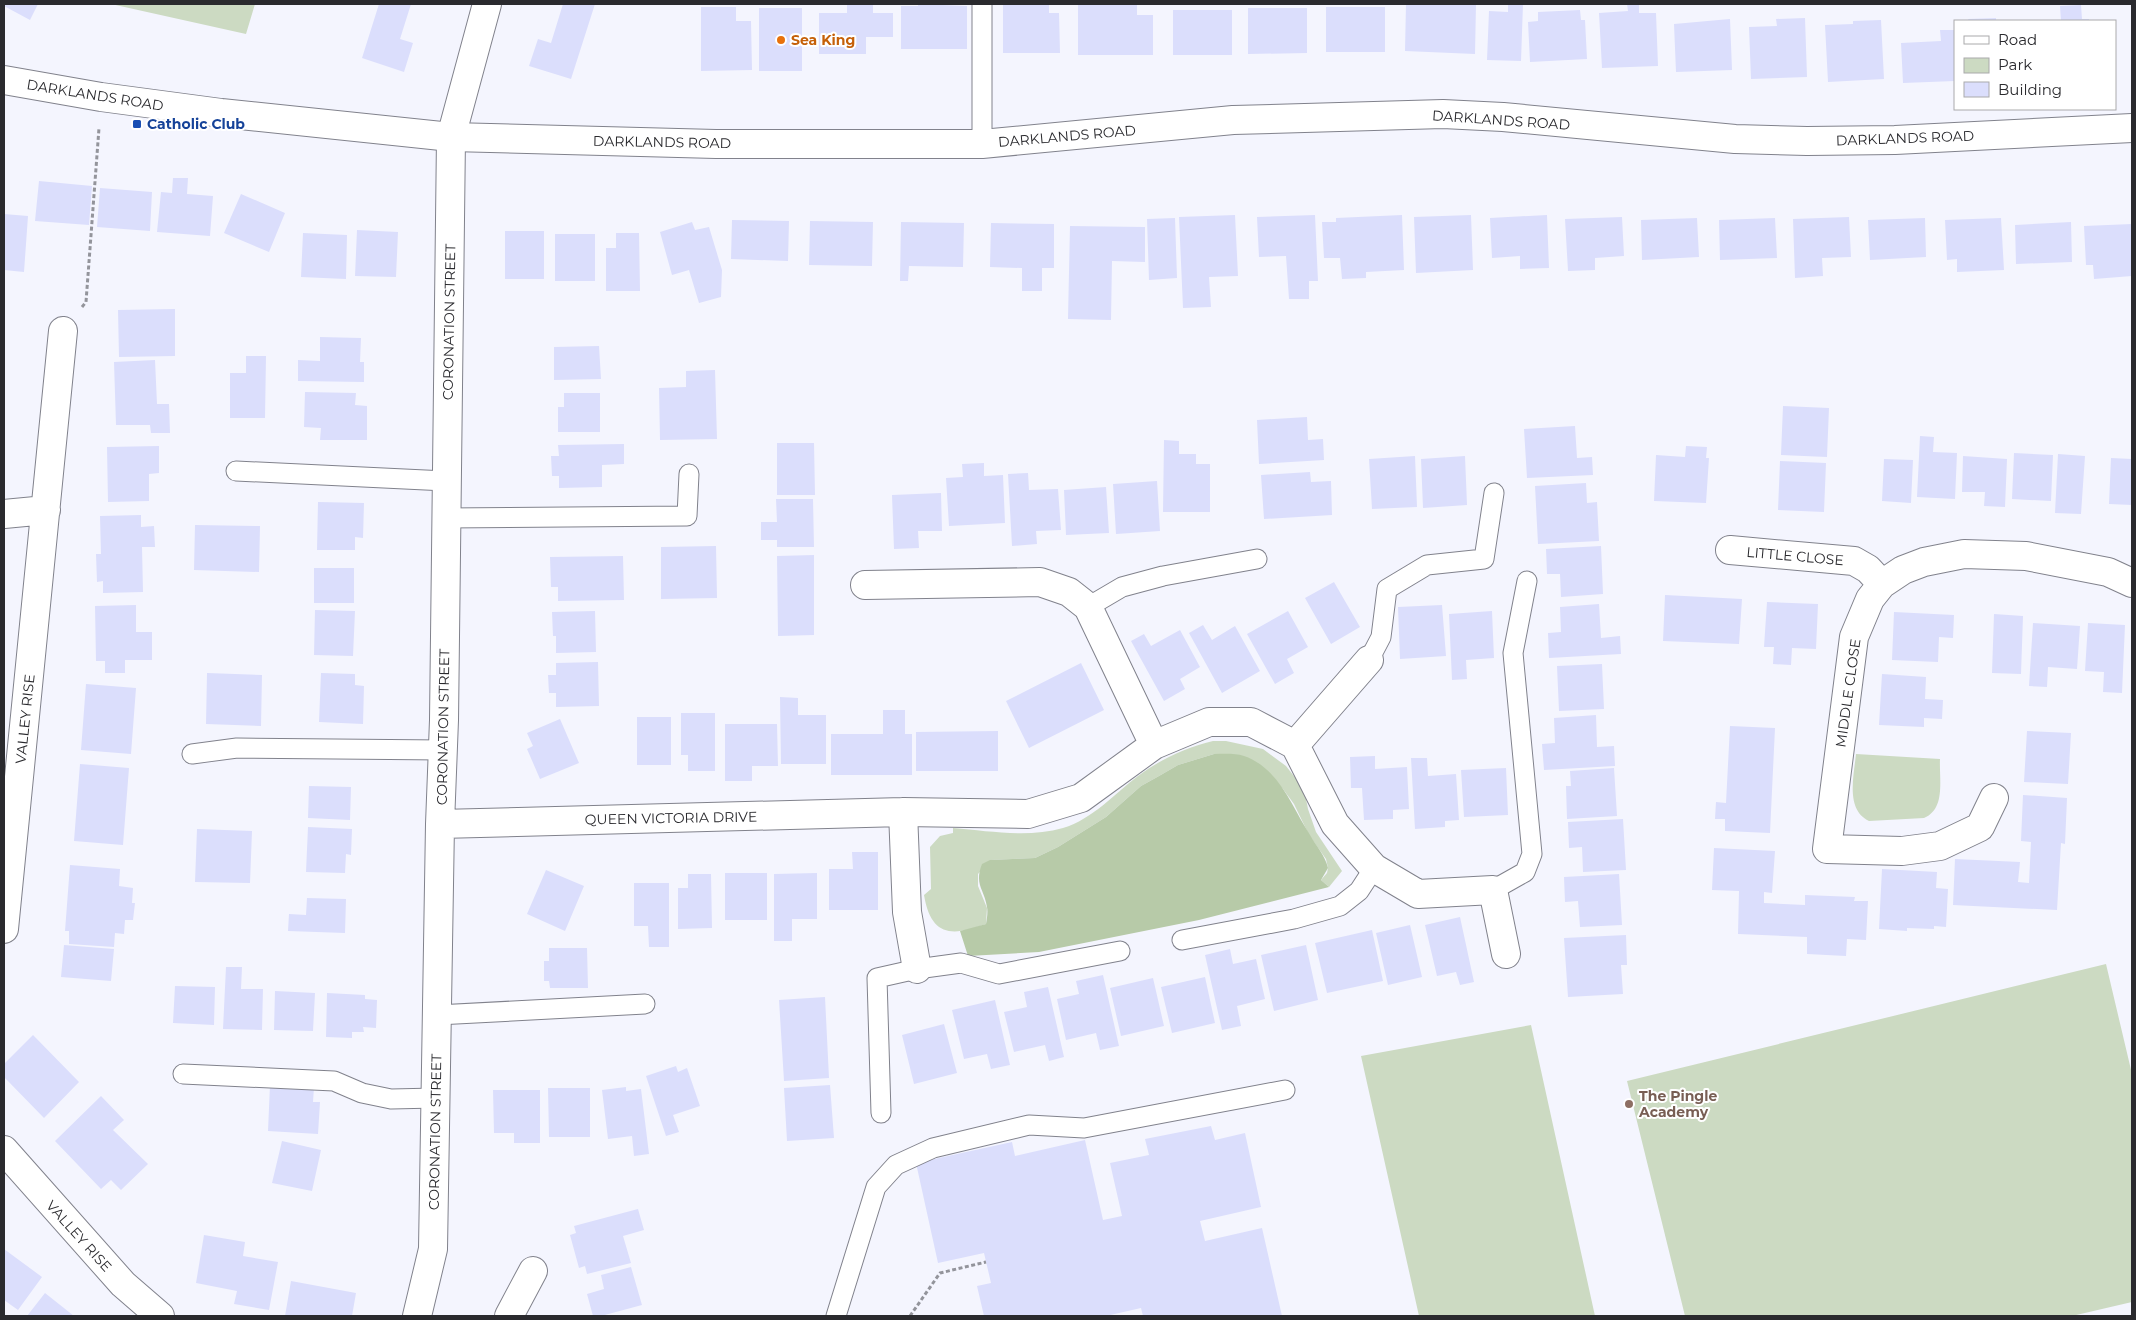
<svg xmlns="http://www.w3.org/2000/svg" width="2136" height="1320" font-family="Montserrat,sans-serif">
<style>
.green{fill:#ccdac2}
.forest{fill:#b7caa8}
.building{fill:#dbdefc}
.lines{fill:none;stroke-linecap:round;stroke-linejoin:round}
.lane-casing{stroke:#81828c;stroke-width:21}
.street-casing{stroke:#81828c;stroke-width:30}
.secondary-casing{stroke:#81828c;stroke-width:30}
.path{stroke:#93949b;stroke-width:3;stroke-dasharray:4 2.5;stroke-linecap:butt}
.lane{stroke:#fff;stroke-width:19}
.street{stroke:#fff;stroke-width:28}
.secondary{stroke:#fff;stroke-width:28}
.food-dot{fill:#e8710a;stroke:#fff;stroke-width:2}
.transit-dot{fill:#1a4fb4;stroke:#fff;stroke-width:2}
.education-dot{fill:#8d6e63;stroke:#fff;stroke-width:2}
.labels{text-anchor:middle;stroke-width:4;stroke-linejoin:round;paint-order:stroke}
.food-label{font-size:14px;font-weight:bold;fill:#c56008;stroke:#fff;text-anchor:start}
.street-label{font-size:14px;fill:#2a2a2e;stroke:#fff}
.transit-label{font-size:14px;font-weight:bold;fill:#164399;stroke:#fff;text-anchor:start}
.education-label{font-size:14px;font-weight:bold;fill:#785e54;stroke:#fff;text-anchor:start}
</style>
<rect width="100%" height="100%" fill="#f4f5fe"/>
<path class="green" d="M111 4H255L246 34Z
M1213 741H1226L1263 749 1286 766 1304 789 1308 809 1316 832 1342 871 1329 887 1321 880 1327 873 1328 868 1326 859 1309 835 1294 804 1283 789 1269 774 1214 754 1178 765 1159 776 1141 786 1106 817 1058 847 1035 858 991 860 978 874V886L987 908 986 924C951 937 931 936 924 895L931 889 930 847 940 836 953 833V828C989 831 1028 838 1063 828 1093 819 1114 794 1138 776 1161 759 1185 748 1213 741Z
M1856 754 1940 759C1939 779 1946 809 1924 818L1869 821C1845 810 1854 775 1856 754Z
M2106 964 2132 1074V1302L2072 1316H1685L1627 1081Z
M1531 1025 1595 1316H1419L1361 1056Z"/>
<path class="forest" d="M1214 754C1223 754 1235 753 1244 756 1279 768 1292 807 1310 835 1316 846 1325 855 1328 868L1321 880 1329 887 1199 920 1039 952 968 956 960 931 986 924C987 918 988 912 987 907 984 888 974 885 982 864L990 860 1035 858 1058 847 1106 817 1141 786 1159 776 1178 765Z"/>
<path class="building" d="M4 4H38L30 20 4 6Z
M379 4H411L400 39 413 43 404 72 362 58Z
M563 4H595L571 79 529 66 538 39 551 43Z
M847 4H873V13H893V37H866V54H819V13H847Z
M918 4 967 6V49H901V6H918Z
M1003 4H1049V13H1059L1060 53H1003Z
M1078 4H1137V15H1153V55H1078Z
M1406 4H1476L1475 54 1405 51Z
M1508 4H1523L1521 61 1487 60 1489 11 1508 12Z
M1627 4H1639V13H1656L1658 66 1602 68 1599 13 1628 11Z
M2081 5 2082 19H2089V21H2061L2060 6Z
M701 7H736V21H751L752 70 701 71Z
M1326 7H1385V52H1326Z
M759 8H802V71H759Z
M1248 8H1307V53L1248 54Z
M1173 10H1232V55H1173Z
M1580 10 1581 20H1585L1587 59 1530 62 1528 22 1538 21V12Z
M1805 18 1807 77 1751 79 1749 27 1777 26 1776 19Z
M1996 18V21H1969L1968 19Z
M1730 19 1732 70 1676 72 1674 24Z
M1881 20 1884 79 1828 82 1825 25 1853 24V21Z
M1940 30H1955V81L1903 83 1901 43 1941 41Z
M173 178H188L187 194 213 196 210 236 157 232 161 192 172 193Z
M39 181 92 186 89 225 35 221Z
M100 188 152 192 150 231 97 227Z
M241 194 285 213 269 252 224 233Z
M4 214 28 216 24 272 4 270Z
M1235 215 1238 276 1209 277 1211 307 1183 308 1179 217Z
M1315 215 1318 281H1309V299H1289L1286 256 1259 257 1257 217Z
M1402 215 1404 270 1366 272V278L1342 279 1340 258H1324L1322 222H1336V218Z
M1471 215 1473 270 1416 273 1414 217Z
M1547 215 1549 268 1520 269V256L1492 258 1490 218Z
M1622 217 1624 256 1595 258V270L1568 271 1565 219Z
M1849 217 1851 257 1822 258 1823 276 1795 278 1793 219Z
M1175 218 1177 278 1149 280 1147 219Z
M1697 218 1699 257 1642 260 1641 220Z
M1775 218 1777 258 1720 260 1719 220Z
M1925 218 1926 257 1870 260 1868 220Z
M2001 218 2004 270 1957 272V259L1947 260 1945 220Z
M732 220 789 221 788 261 731 259Z
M810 221 873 222 872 266 809 265Z
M692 222 695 230 709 227 722 270 721 297 699 303 689 270 672 275 660 232Z
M901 222 964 223 963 267 909 266 908 281H900Z
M2071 222 2072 262 2016 264 2015 225Z
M991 223 1054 224V268H1042V291H1022V268L990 267Z
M2132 224V276L2094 279 2093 265H2086L2084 226Z
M1070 226 1145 227V262L1112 261 1111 320 1068 319Z
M357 230 398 232 396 277 355 276Z
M505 231H544V279H505Z
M303 233 347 235 346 279 301 277Z
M616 233H639L640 291H606V248H616Z
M555 234H595V281H555Z
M175 309V356L119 357 118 310Z
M320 337 361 338 360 362H364V382L298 381V360L320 361Z
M599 346 601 379 554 380V347Z
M246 356H266L265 418H230V373H246Z
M155 360 157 404H169L170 433H151L150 425H116L114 362Z
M715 370 717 439 660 440 659 388 686 387V371Z
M305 392 356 393 355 405 367 406V440H320L321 428 304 427Z
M564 393H600V432H558V407H564Z
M1783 406 1829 408 1827 457 1781 455Z
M1307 417 1308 440 1323 439 1324 460 1259 464 1257 420Z
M1575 426 1577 458 1592 457 1593 475 1527 478 1524 429Z
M1920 436 1934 437 1933 452 1957 453 1955 499 1917 497Z
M1164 440 1179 441V454H1196V464H1210V512H1163Z
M777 443H814L815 495H777Z
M624 444V464L602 465V487L559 488V476H552L551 456H559L558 445Z
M159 446V473L149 474V501L108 502 107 447Z
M1686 446 1707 447 1706 458H1709L1706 503 1654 501 1656 455 1685 457Z
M2014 453 2053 455 2051 501 2012 499Z
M2058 454 2085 456 2081 514 2055 513Z
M1415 456 1417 507 1372 509 1369 459Z
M1465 456 1467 505 1423 508 1421 459Z
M1963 456 2007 459 2005 507 1984 506 1985 492H1962Z
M2111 458 2132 459V505L2109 504Z
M1884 459 1913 460 1911 503 1882 501Z
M1780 461 1826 463 1824 512 1778 510Z
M984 463V476L1003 475 1005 523 949 526 946 478 963 477 962 464Z
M1310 472 1311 482 1331 481 1332 515 1264 519 1261 475Z
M1028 473 1029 490 1058 489 1061 530 1036 531 1037 544 1012 546 1008 474Z
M1157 481 1160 531 1116 534 1113 484Z
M1586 483 1587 503 1597 502 1599 541 1538 544 1535 486Z
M1106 487 1109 533 1066 535 1064 490Z
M941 493 942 531H918L919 548 894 549 892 495Z
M776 499H813L814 547H777V540H761V522H777Z
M318 502 364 503 363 538 355 537V550H317Z
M141 515V527L154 526 155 547H142L143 592 103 593V581L97 582 96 554H101L100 516Z
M195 525 260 526 259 572 194 570Z
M716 546 717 598 661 599V547Z
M1601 546 1603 594 1561 597 1560 574H1547L1546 549Z
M814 555V635L778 636 777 556Z
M623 556 624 600 558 601V587H551L550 557Z
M314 568H354V603H314Z
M1334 582 1360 627 1331 644 1305 598Z
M1665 595 1742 599 1739 644 1663 641Z
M1767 602 1818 604 1816 649 1792 648 1791 665 1773 664 1774 647H1764Z
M1599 604 1601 638 1620 636 1621 654 1549 658 1548 633 1561 632 1560 607Z
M136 605V632H152V660H125V673H105V661H96L95 606Z
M1442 605 1446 656 1400 659 1398 607Z
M315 610 355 611 353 656 314 655Z
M595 611 596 652 556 653V636H553L552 612Z
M1288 611 1308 647 1287 659 1294 673 1275 684 1247 634Z
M1492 611 1494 658 1466 660 1467 679 1452 680 1449 614Z
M1894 612 1954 615 1953 638 1939 637 1938 662 1892 660Z
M1994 614 2023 616 2021 674 1992 673Z
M2033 623 2080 626 2077 669 2048 667 2047 687 2029 686Z
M2088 623 2125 625 2122 693 2103 692 2104 672 2085 671Z
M1203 625 1212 640 1235 626 1260 671 1222 693 1189 633Z
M1180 630 1200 667 1180 679 1185 689 1164 701 1131 641 1144 634 1151 646Z
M598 662 599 706 556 707V693H549L548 675H556V663Z
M1081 663 1104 710 1029 748 1006 701Z
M1602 664 1604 709 1559 711 1557 666Z
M207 673 262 675 261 726 206 724Z
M321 673 355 674V685L364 686 363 724 319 722Z
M1882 674 1926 677 1925 699 1943 700 1942 719 1924 718V727L1879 725Z
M86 684 136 688 131 754 81 750Z
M780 697 798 698V715H826V764H781Z
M883 710H905V734H912V775H831V734H883Z
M681 713H715V771H688V755H681Z
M1596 715 1597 747 1614 746 1615 766 1544 770 1542 744 1555 743 1554 718Z
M637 717H671V765H637Z
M560 719 579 763 540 779 527 749 533 746 527 733Z
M725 724H777L778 766H752V781H725Z
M1730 726 1775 728 1770 833 1725 831V819H1715L1716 802 1726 803Z
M998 731V771H916V732Z
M2027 731 2071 733 2068 784 2024 782Z
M1375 756V769L1407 767 1409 809 1393 810V819L1364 820 1362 788H1351L1350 757Z
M1411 758H1427L1428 776 1456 774 1459 820 1445 821V827L1415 829Z
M80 764 129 768 123 845 74 841Z
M1506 768 1508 815 1464 817 1461 770Z
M1614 768 1617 816 1567 819 1566 786H1571L1570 771Z
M309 786 351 787 350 820 308 818Z
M2023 795 2067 798 2065 844 2061 843 2057 910 1953 905 1955 859 2020 862 2018 882 2029 883 2031 842 2021 841Z
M1623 819 1626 870 1583 872 1582 847 1569 848 1568 822Z
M308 827 352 829 351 855 346 854 345 873 306 872Z
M197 829 252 831 250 883 195 882Z
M1714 848 1775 851 1772 893 1764 892V903L1805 905V895L1855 897 1854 901H1868L1866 940 1847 939 1846 956 1807 954V937L1738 934 1739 891 1712 890Z
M852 852H878V910H829V869H853Z
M70 865 120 869 119 886 133 888 132 903H135L133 920H125L124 934 115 933 114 947 69 944V931H65Z
M1882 869 1937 872 1936 888 1948 889 1946 927 1934 926V929L1907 928V931L1879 929Z
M546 870 584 886 565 931 527 914Z
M725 873H767V920H725Z
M817 873V919H792V941H774V874Z
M688 874H711L712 928 678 929V888H688Z
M1619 874 1622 925 1580 927 1578 901 1565 902 1564 877Z
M634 883H669V947H649L648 926H634Z
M307 898 346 899 345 933 288 931 289 914 306 915Z
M1460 917 1474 982 1460 985 1456 972 1437 976 1425 925Z
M1410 925 1422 977 1388 985 1376 933Z
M1372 930 1383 981 1327 993 1315 943Z
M1626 935 1627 965H1621L1623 994 1568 997 1564 938Z
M64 945 114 949 111 981 61 977Z
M1306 945 1318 1000 1274 1011 1261 955Z
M549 948H587L588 988H550L549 981H544V961H549Z
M1230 949 1233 964 1256 959 1265 999 1237 1006 1241 1026 1222 1030 1205 955Z
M226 967H242L241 989H263L262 1030 223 1029Z
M1103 975 1119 1046 1100 1050 1096 1033 1066 1040 1057 999 1079 994 1076 981Z
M1205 977 1215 1023 1172 1033 1161 987Z
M1153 978 1164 1026 1121 1036 1110 988Z
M175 986 215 987 214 1025 173 1023Z
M1048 987 1064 1057 1049 1061 1045 1045 1014 1052 1004 1012 1027 1007 1024 992Z
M275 991 315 993 313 1031 274 1030Z
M327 993 365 995V999L377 1000 376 1028 363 1027 364 1032H352V1038L326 1037Z
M825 997 829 1078 784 1081 779 1000Z
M995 1000 1010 1065 991 1069 987 1054 964 1059 952 1010Z
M944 1024 957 1073 914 1084 902 1035Z
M33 1035 79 1082 44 1118 4 1077V1064Z
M676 1066 678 1072 687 1068 700 1106 673 1115 679 1132 666 1136 646 1076Z
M270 1085 314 1087 313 1102H320L318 1134 268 1131Z
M830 1085 834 1138 787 1141 784 1088Z
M626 1087V1091L641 1089 649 1154 634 1156 632 1136 608 1139 602 1090Z
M548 1088H590V1137H549Z
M493 1090H540V1143H514V1133H494Z
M101 1096 124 1120 113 1130 148 1164 121 1190 111 1180 101 1189 55 1141Z
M1211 1126 1215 1140 1245 1133 1261 1207 1200 1221 1205 1241 1262 1228 1282 1316H1143L1141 1308 1106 1316H984L977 1286 991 1283 984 1253 938 1263 916 1163 1012 1142 1015 1156 1085 1140 1103 1220 1122 1216 1110 1163 1149 1155 1145 1139Z
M282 1141 321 1150 312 1191 272 1183Z
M638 1209 644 1230 623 1236 631 1263 587 1274 585 1266 579 1268 570 1235 576 1233 574 1226Z
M204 1235 245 1242 243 1256 278 1262 269 1310 234 1304 237 1291 196 1283Z
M4 1249 42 1277 18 1310 4 1300Z
M631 1267 642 1305 601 1316H593L587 1294 604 1289 601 1275Z
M291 1281 356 1293 352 1316H285Z
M45 1293 74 1316H27Z"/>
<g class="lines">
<g class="lane-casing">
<path id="lane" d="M982 144V4
M236 471 446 481
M445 518 687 516 689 474
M1088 607 1122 587 1163 576 1257 559
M1369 660 1381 637 1387 589 1427 565 1484 559 1494 493
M192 754 237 748 443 750
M1493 890 1525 872 1532 854 1513 653 1527 581
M1182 940 1294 919 1340 906 1359 891 1374 868
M437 1015 645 1004
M183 1074 334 1081 362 1093 391 1099 436 1098
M881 1113 877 978 917 969 961 963 999 974 1120 951
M836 1316 876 1187 896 1165 933 1148 1029 1125 1084 1128 1285 1090"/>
</g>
<g class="street-casing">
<path id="street" d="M4 514 46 510
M1730 550 1854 561 1868 569 1882 584
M865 585 1040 582 1069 592 1088 607 1154 745
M1295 745 1369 660
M1994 798 1980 827 1940 846 1902 851 1827 849 1854 637 1870 599 1882 584 1903 570 1924 562 1964 554 2026 556 2108 572 2132 583
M903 812 907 912 917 969
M440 824 903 812 1028 814 1081 798 1154 745 1209 722H1251L1295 745 1335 824 1374 868 1418 894 1493 890 1506 954
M4 929 63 331
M4 1150 123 1284 160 1316
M417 1316 433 1249 440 824 444 720 451 137 487 4
M509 1316 533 1271"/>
</g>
<g class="secondary-casing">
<path id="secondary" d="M4 80 101 97 221 113 451 137 716 144H982L1233 120 1443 114 1503 117 1735 139 1807 141 1895 140 2132 128"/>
</g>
<path class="path" d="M82 307 86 302 99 128
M910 1316 940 1273 986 1262"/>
<use href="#lane" class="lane"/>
<use href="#street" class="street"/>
<use href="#secondary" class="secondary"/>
</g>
<circle class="food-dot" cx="781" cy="40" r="5"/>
<rect class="transit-dot" x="132" y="119" width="10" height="10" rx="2.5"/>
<circle class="education-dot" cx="1629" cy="1104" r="5"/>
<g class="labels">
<g class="food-label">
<text x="791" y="45">Sea King</text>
</g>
<g class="street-label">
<text transform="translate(95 95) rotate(9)" y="5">DARKLANDS ROAD</text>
<text transform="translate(1501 120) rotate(4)" y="5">DARKLANDS ROAD</text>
<text transform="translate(1067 136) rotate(-5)" y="5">DARKLANDS ROAD</text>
<text transform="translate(1905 138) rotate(-2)" y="5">DARKLANDS ROAD</text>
<text transform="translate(662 142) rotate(1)" y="5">DARKLANDS ROAD</text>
<text transform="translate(449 322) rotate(-89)" y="5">CORONATION STREET</text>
<text transform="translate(1795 556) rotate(5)" y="5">LITTLE CLOSE</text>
<text transform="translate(1848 693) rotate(-82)" y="5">MIDDLE CLOSE</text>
<text transform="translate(25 719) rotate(-84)" y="5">VALLEY RISE</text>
<text transform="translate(443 727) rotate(-89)" y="5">CORONATION STREET</text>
<text transform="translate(671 818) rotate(-1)" y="5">QUEEN VICTORIA DRIVE</text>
<text transform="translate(435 1132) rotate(-89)" y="5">CORONATION STREET</text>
<text transform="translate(79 1236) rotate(48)" y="5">VALLEY RISE</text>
</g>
<g class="transit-label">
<text x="147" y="129">Catholic Club</text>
</g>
<g class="education-label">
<text x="1639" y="1101">The Pingle<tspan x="1639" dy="16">Academy</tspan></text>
</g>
</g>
<rect width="2136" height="1320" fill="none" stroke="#2a2a2e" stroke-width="10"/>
<rect x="1954" y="20" width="162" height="90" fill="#ffffff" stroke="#aaaaab"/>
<rect x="1964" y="36" width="25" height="8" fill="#ffffff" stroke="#aaaaab"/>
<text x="1998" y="45" font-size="15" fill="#2a2a2e">Road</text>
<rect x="1964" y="58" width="25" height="15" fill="#ccdac2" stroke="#aaaaab"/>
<text x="1998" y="70" font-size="15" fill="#2a2a2e">Park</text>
<rect x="1964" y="82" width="25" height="15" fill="#dbdefc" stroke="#aaaaab"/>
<text x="1998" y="95" font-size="15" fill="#2a2a2e">Building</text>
</svg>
